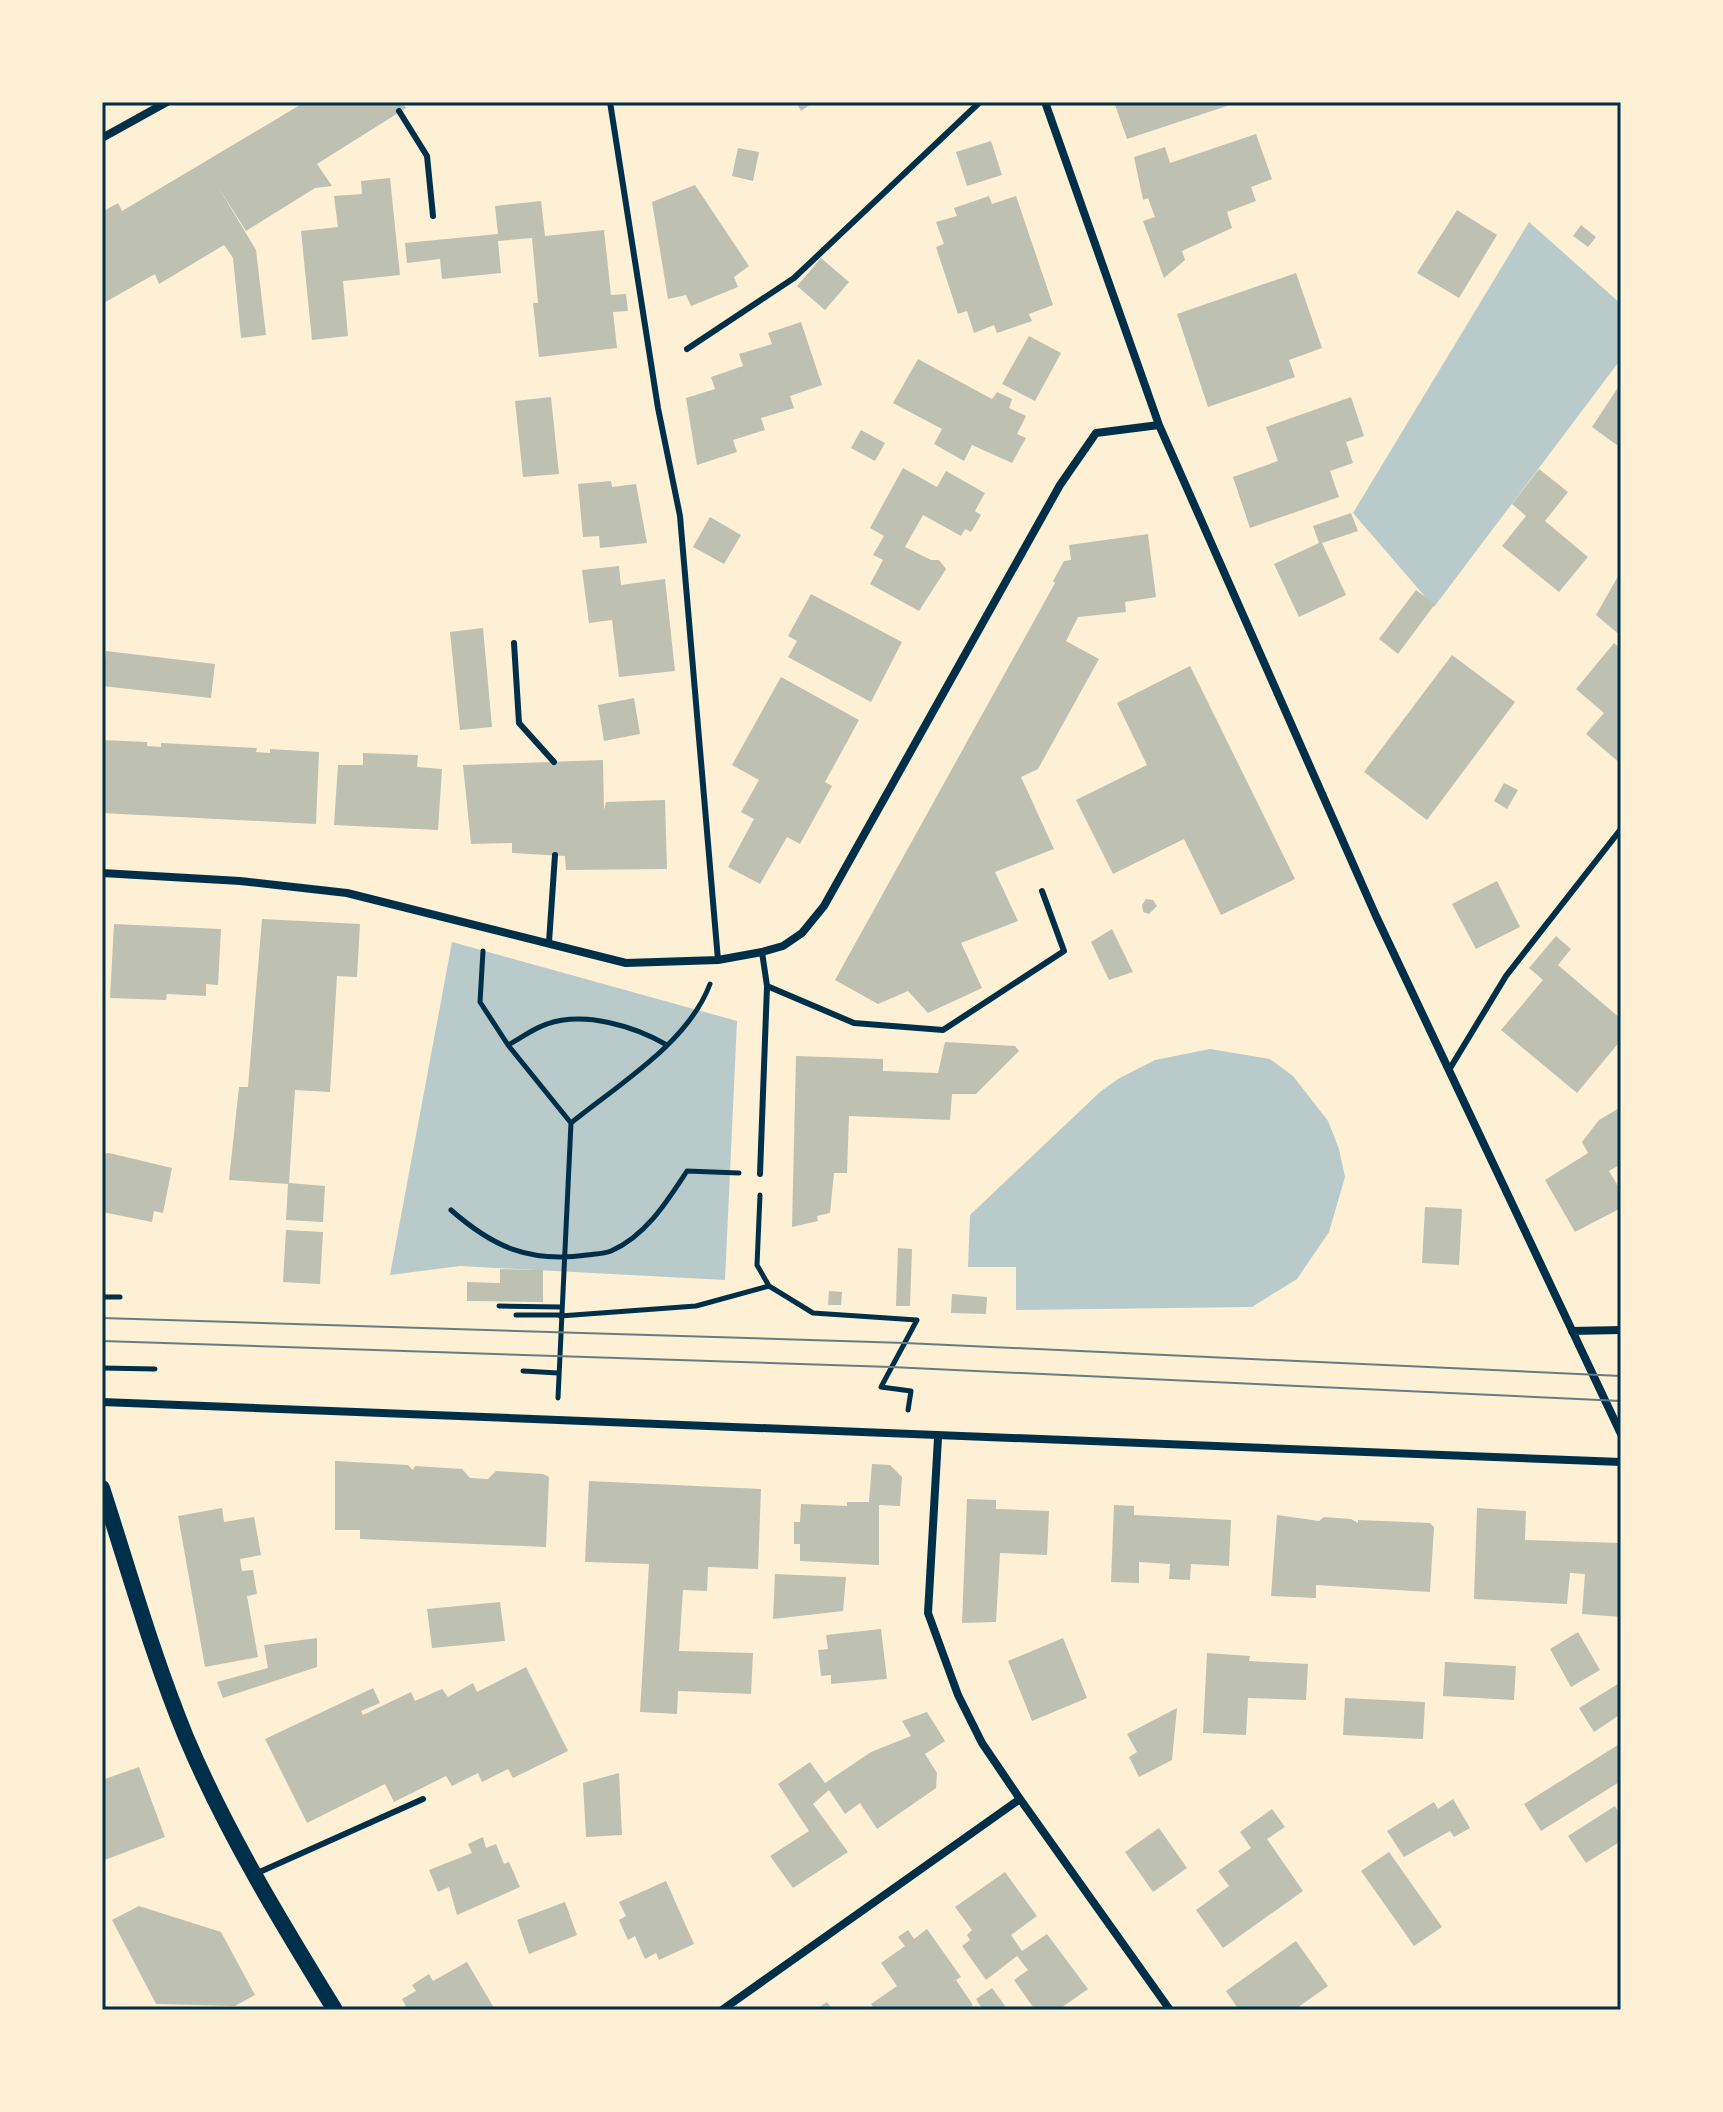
<svg xmlns="http://www.w3.org/2000/svg" width="1723" height="2112" font-family="Montserrat,sans-serif">
<style>
.green{fill:#b9caca}
.building{fill:#bec0b2}
.lines{fill:none;stroke-linecap:round;stroke-linejoin:round}
.path{stroke:#003049;stroke-width:5}
.service{stroke:#003049;stroke-width:6}
.minor{stroke:#003049;stroke-width:8}
.secondary{stroke:#003049;stroke-width:16}
.tram{stroke:#657d81;stroke-width:2}
.neatline{fill:none;stroke:#003049;stroke-width:3}
</style>
<rect width="100%" height="100%" fill="#fdf0d5"/>
<path class="green" d="M1529 222 1621 304V359L1434 607 1353 513Z
M452 942 737 1021 725 1280 460 1266 390 1275Z
M1210 1049 1270 1059 1293 1076 1328 1121 1339 1149 1345 1177 1329 1232 1297 1279 1252 1307 1016 1310V1267H968L970 1215 1100 1092 1118 1079 1155 1060Z"/>
<path class="building" d="M305 102H402L406 108 317 164 332 186 315 188 246 231 217 185 256 250 266 335 241 338 233 258 224 245 159 284 155 274 102 304V212L118 203 122 211Z
M796 102H814L801 111Z
M1114 102H1236V103L1127 139Z
M1256 134 1272 179 1251 187 1256 201 1227 212 1232 228 1182 251 1185 260 1164 278 1143 221 1155 217 1148 198 1143 200 1134 157 1165 147 1170 163Z
M991 141 1002 175 967 186 956 152Z
M738 148 759 152 753 181 732 176Z
M390 178 400 275 343 281 348 336 312 340 301 231 338 227 334 196 362 194 361 181Z
M695 185 749 266 734 277 738 287 691 306 686 295 668 299 652 202Z
M989 196 992 204 1016 196 1053 305 1029 314 1032 321 997 333 994 325 974 333 967 311 958 314 936 247 944 244 936 222 957 216 954 208Z
M541 201 545 236 604 230 611 295 626 294 628 311 613 312 617 348 539 357 533 303H538L532 238 498 241 501 273 442 279 440 259 407 263 405 243 498 234 495 206Z
M1457 210 1497 235 1459 298 1417 273Z
M1581 225 1596 237 1588 247 1573 236Z
M821 258 849 282 825 310 797 286Z
M1296 273 1322 348 1289 360 1295 377 1208 407 1177 314Z
M801 322 822 385 790 396 794 408 761 418 765 430 733 440 737 452 697 465 686 398 715 389 711 377 743 366 739 354 772 344 768 333Z
M1029 336 1061 353 1035 401 1002 384Z
M918 359 992 399 997 392 1012 399 1009 408 1026 416 1017 434 1026 438 1012 463 972 445 964 461 934 444 942 429 893 403Z
M1621 383V448L1592 427Z
M551 397 559 474 523 477 515 401Z
M1351 397 1364 436 1346 442 1353 463 1330 471 1339 497 1250 528 1233 477 1278 461 1266 427Z
M861 430 885 443 875 461 851 448Z
M903 468 937 487 946 471 985 493 975 511 981 515 971 532 965 529 961 536 923 515 905 547 931 560H939L946 569 919 611 870 584 883 560 873 555 884 536 870 528Z
M1539 469 1568 492 1545 521 1588 557 1559 592 1502 546 1526 516 1512 504Z
M611 481 612 487 636 484 647 543 600 548 599 536 583 537 578 484Z
M1351 513 1358 531 1322 543 1346 595 1299 617 1274 564 1319 543 1313 526Z
M710 517 741 535 724 564 693 547Z
M1148 534 1156 597 1125 602 1126 612 1078 617 1066 641 1099 659 1038 769 1021 777 1054 849 995 872 1018 921 961 943 982 988 928 1013 908 991 878 1004 835 980 1055 583 1053 581 1064 561 1071 560 1069 545Z
M619 566 621 585 665 579 675 671 619 677 612 620 589 623 582 570Z
M1621 571V636L1596 615Z
M1416 590 1435 604 1398 654 1379 639Z
M811 594 902 642 871 702 788 657 797 641 788 636Z
M483 628 492 727 460 730 450 632Z
M1614 643 1621 649V764L1586 734 1604 713 1576 689Z
M106 651 215 664 211 698 102 686Z
M1452 655 1515 702 1427 820 1364 772Z
M1190 666 1295 879 1221 915 1184 839 1113 874 1076 800 1147 765 1117 703Z
M781 677 859 720 825 782 832 786 800 844 787 837 760 884 728 867 754 819 741 812 759 780 732 765Z
M634 698 640 734 604 741 598 705Z
M102 740 147 742V746L161 747V743L257 748 256 752 270 753V749L319 752 316 824 102 813Z
M363 753 418 755 417 767 442 769 438 830 334 825 338 765H363Z
M603 760 604 810 606 802 665 800 667 869 566 870 565 856 512 853V843L471 844 463 765Z
M1504 783 1518 790 1507 809 1494 801Z
M1497 881 1520 927 1476 949 1452 904Z
M1146 899 1153 900 1157 906 1149 914 1143 912 1142 905Z
M262 919 360 924 357 977 337 976 330 1092 295 1090 289 1183 325 1186 323 1222 286 1220 288 1184 229 1180 239 1087H248Z
M114 924 221 929 218 985 206 984V996L167 994 166 1000 110 998Z
M1112 929 1133 972 1109 980 1091 942Z
M1556 936 1571 949 1558 965 1621 1019V1040L1577 1093 1501 1030 1543 980 1529 968Z
M945 1042 1015 1046 1019 1051 976 1094H952L950 1120 849 1116 847 1173H834L830 1213 817 1216 818 1221 792 1227 796 1056 883 1059V1071L938 1073Z
M1621 1107V1164L1609 1171 1621 1191V1208L1575 1232 1545 1180 1588 1153 1582 1142 1599 1120Z
M109 1153 172 1168 163 1213 154 1211 152 1222 102 1212V1154Z
M1425 1207 1462 1209 1459 1265 1422 1263Z
M286 1230 323 1232 320 1284 283 1282Z
M898 1248 912 1249 910 1306H896Z
M500 1269 543 1270V1302L467 1301V1282L500 1283Z
M829 1291 842 1292 841 1305H828Z
M952 1294 987 1297 986 1314 951 1313Z
M335 1461 408 1465 413 1470 415 1466 462 1469 470 1478 488 1479 496 1471 543 1474 549 1477 546 1547 360 1539V1530H335Z
M872 1464 890 1465 902 1477 900 1506 879 1505V1565L800 1561V1544H794V1522H800L801 1504 847 1506V1502H869Z
M589 1481 761 1489 758 1569 708 1567 707 1591 683 1590 679 1651 753 1653 751 1694 678 1691 677 1714 640 1712 649 1564 585 1562Z
M967 1499 996 1500V1509L1049 1511 1047 1555 1000 1553 996 1622 962 1623Z
M1114 1505 1134 1506V1515L1231 1520 1229 1566 1191 1564 1190 1580 1169 1579 1170 1564 1139 1562V1583L1111 1582Z
M222 1508 224 1522 254 1517 261 1555 240 1559 242 1571 253 1570 257 1594 247 1596 258 1657 205 1667 178 1516Z
M1477 1508 1526 1511 1525 1540 1621 1543V1617L1582 1614 1585 1574 1570 1573 1567 1604 1474 1599Z
M1277 1515 1319 1521 1324 1517 1351 1519 1358 1523V1520L1430 1523 1434 1527 1430 1592 1316 1585V1598L1271 1596Z
M775 1574 846 1577 843 1611 773 1619Z
M500 1602 505 1641 432 1648 427 1609Z
M881 1629 887 1679 831 1684V1675L821 1676 818 1650 828 1649 826 1635Z
M1578 1632 1600 1670 1571 1687 1550 1649Z
M317 1638V1667L223 1698 217 1682 268 1668 264 1645Z
M1063 1638 1087 1698 1032 1721 1008 1661Z
M1207 1653 1250 1656 1249 1661 1308 1664 1306 1700 1248 1698 1246 1735 1203 1733Z
M1445 1662 1516 1666 1514 1700 1443 1696Z
M526 1667 568 1751 513 1778 508 1769 482 1782 478 1773 452 1786 446 1776 394 1802 385 1784 307 1823 265 1739 373 1688 380 1703 361 1711 363 1715 411 1692 415 1701 442 1689 448 1697 473 1683 477 1692Z
M1621 1682V1714L1594 1732 1579 1708Z
M1345 1698 1425 1702 1423 1739 1343 1735Z
M1177 1708 1172 1760 1139 1777 1129 1757 1137 1752 1127 1734Z
M927 1712 945 1741 925 1754 937 1773 936 1788 877 1829 860 1803 845 1814 829 1790 813 1804 848 1852 793 1888 770 1856 809 1831 778 1784 810 1762 825 1783 871 1752 911 1736 902 1721Z
M1621 1743V1781L1541 1831 1524 1804Z
M139 1767 165 1837 102 1861V1780Z
M619 1773 622 1835 586 1837 583 1783Z
M1453 1799 1470 1828 1454 1837 1450 1831 1404 1857 1387 1831 1434 1802 1438 1809Z
M1615 1806 1621 1816V1841L1586 1863 1568 1836Z
M1272 1809 1285 1827 1267 1839 1303 1891 1223 1948 1196 1910 1229 1886 1218 1871 1251 1848 1240 1832Z
M1159 1828 1187 1868 1153 1892 1125 1852Z
M483 1837 486 1848 496 1844 504 1864 509 1862 520 1887 457 1915 449 1887 438 1892 429 1870 472 1853 468 1844Z
M1389 1852 1442 1927 1414 1946 1361 1871Z
M1005 1872 1037 1916 1011 1935 1022 1951 1047 1934 1088 1989 1058 2010H1035L1014 1980 1028 1970 1017 1956 986 1980 962 1946 970 1940 967 1935 972 1930 955 1907Z
M666 1881 694 1944 659 1960 656 1953 645 1959 635 1936 628 1940 619 1920 626 1916 619 1902Z
M565 1902 577 1935 529 1954 517 1920Z
M139 1906 221 1932 255 1995 235 2006 156 2004 112 1920Z
M927 1929 961 1977 956 1980 973 2005 966 2010H875L871 2004 897 1986 881 1963 905 1946 898 1937 908 1930 914 1939Z
M1296 1941 1328 1986 1294 2010H1239L1226 1991Z
M467 1962 494 2008 408 2010 402 1999 416 1991 412 1985 429 1974 433 1981Z
M992 1988 1008 2010H983L976 1999Z
M827 2002 833 2010H815Z"/>
<g class="lines">
<path class="path" d="M483 951 480 1002 508 1045 571 1123 558 1398
M508 1045C521 1038 534 1028 547 1024 584 1011 634 1026 667 1045
M571 1123C619 1084 688 1043 710 984
M760 1195 757 1265 769 1286
M451 1210C493 1247 529 1263 587 1255 594 1254 604 1254 611 1251 646 1236 668 1200 687 1171L739 1173
M102 1297H120
M499 1306 560 1307
M516 1315H560
M560 1316 696 1306 769 1286 813 1313 917 1320 881 1387 911 1391 908 1410
M102 1368 155 1369
M523 1371 558 1373"/>
<path class="service" d="M610 102 658 408 680 516 718 960
M399 111 427 156 433 216
M687 349 794 278 980 102
M514 643 519 723 554 762
M549 942 555 855
M767 986 854 1023 943 1030 1064 951 1042 891
M1449 1070 1506 976 1621 829
M760 1174 767 986 762 952
M255 1874 423 1799"/>
<path class="minor" d="M1045 102 1159 425 1376 916 1621 1434
M102 138 167 102
M102 873 240 881 347 893 626 963 718 960 762 952 783 946 802 933 824 906 1060 485 1096 433 1159 425
M1572 1331 1621 1330
M102 1402 1621 1462
M938 1438 928 1613 958 1695 982 1743 1020 1799 1170 2010
M722 2010 1020 1799"/>
<path class="secondary" d="M102 1488C129 1571 153 1657 186 1737 226 1832 281 1922 335 2010"/>
<path class="tram" d="M102 1318 905 1343 1621 1376
M102 1341 891 1367 1621 1401"/>
</g>
<rect width="1723" height="2112" fill="none" stroke="#fdf0d5" stroke-width="208"/>
<rect x="104" y="104" width="1515" height="1904" class="neatline"/>
</svg>
